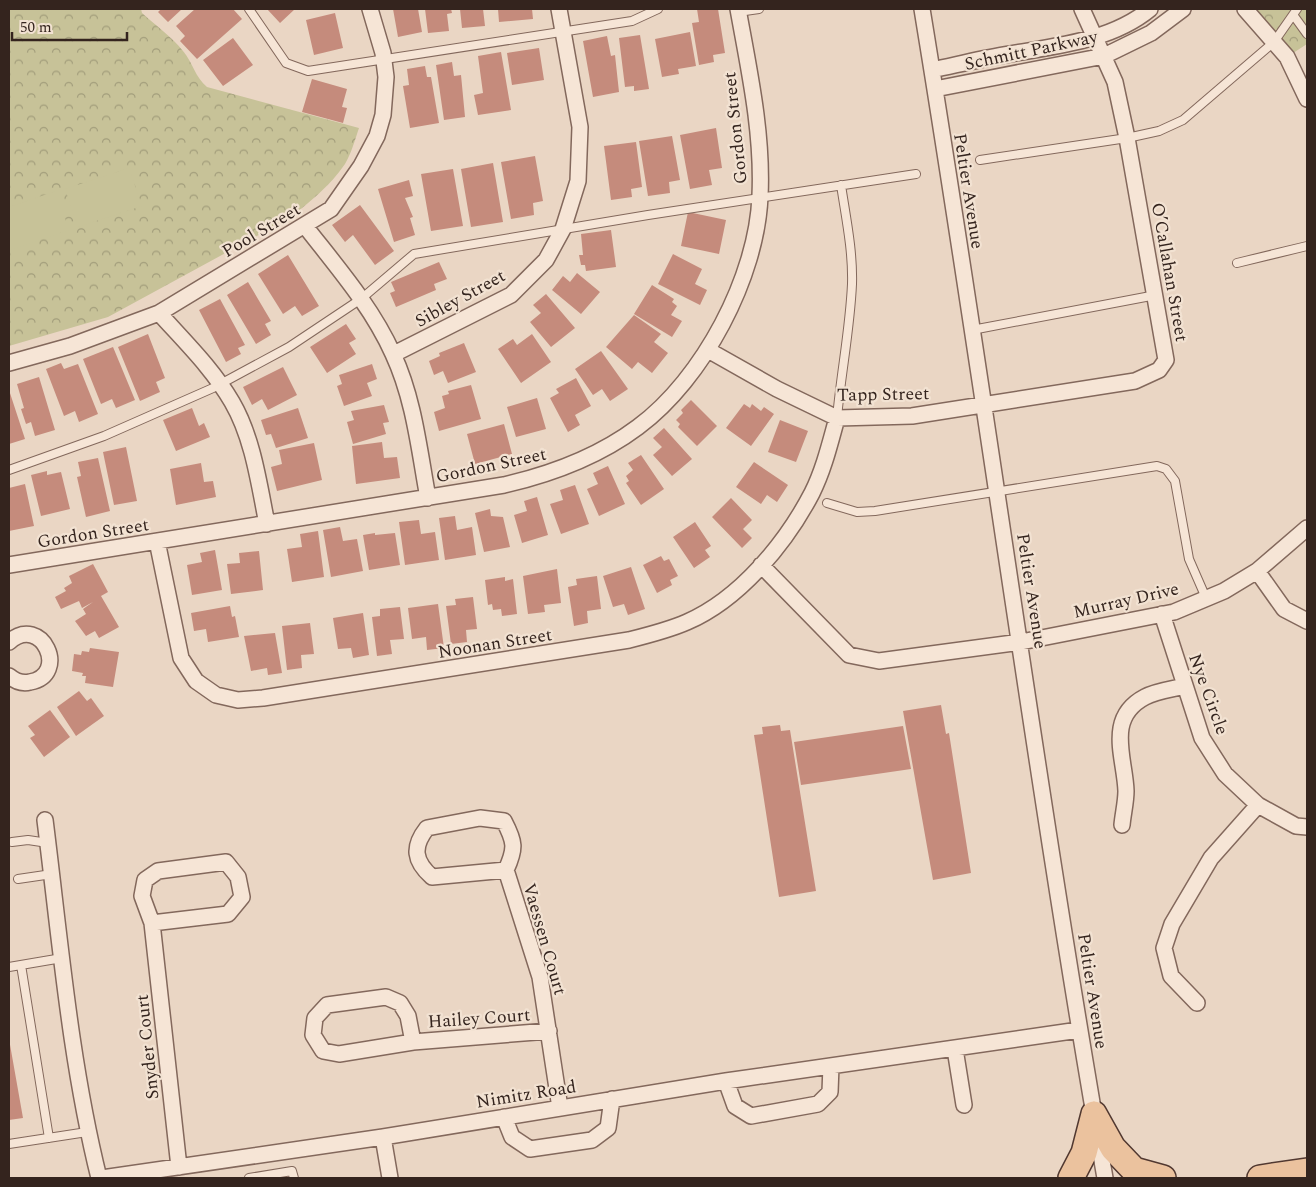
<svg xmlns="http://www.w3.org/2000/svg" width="1316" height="1187" font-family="Spectral,serif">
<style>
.park{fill:url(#park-crowns)}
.garden{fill:#c7c298}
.building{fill:#c58b7c}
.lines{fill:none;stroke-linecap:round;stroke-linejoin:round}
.service-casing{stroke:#83685c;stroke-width:10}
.minor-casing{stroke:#83685c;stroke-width:18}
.primary-casing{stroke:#513830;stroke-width:28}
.service{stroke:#f6e5d6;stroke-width:8}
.minor{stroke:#f6e5d6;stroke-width:15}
.primary{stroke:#ebc29e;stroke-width:25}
.labels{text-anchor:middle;stroke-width:4.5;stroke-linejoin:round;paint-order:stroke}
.street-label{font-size:18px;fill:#34241e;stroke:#f2e2d2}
</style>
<defs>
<pattern id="park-crowns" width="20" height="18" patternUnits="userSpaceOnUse" patternTransform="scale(1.25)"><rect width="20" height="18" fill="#c7c298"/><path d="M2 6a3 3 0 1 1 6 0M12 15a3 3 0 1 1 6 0" fill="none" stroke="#a29d7b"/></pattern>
</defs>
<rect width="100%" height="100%" fill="#ead6c4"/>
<path class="park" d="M9 9H141L142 13C155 25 172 37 183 51 193 63 195 77 207 87L359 128C355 140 351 154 345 164 330 186 309 203 288 219L108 317 9 346Z
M1245 9H1307V44L1287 57Z"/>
<path class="garden" d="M129 168 142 206 78 227 65 189Z
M56 191 69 230 9 250V207Z"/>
<path class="building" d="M161 9H182L168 22 158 12Z
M195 9H233L242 19 197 59 180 41 185 36 176 26Z
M267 9H295L280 23Z
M393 9H418L422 32 398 37Z
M425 9H451L452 13 447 14 449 31 428 33Z
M460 9H483L485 26 462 28Z
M498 9H532L533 19 499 22Z
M697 9H718L725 53 713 55 714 62 699 65 692 23 699 22Z
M335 13 343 48 314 55 306 20Z
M690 32 696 66 678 69 679 74 662 77 655 39Z
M640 35 649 89 634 91V86L625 87 619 38Z
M607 36 611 56 615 55 619 92 593 97 583 41Z
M233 38 253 65 223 86 203 60Z
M539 48 544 80 512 85 507 53Z
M501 52 511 110 478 115 474 95 483 93 478 56Z
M452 62 454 76 461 75 465 117 444 120 436 65Z
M425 66 427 77H431L439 123 410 128 403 86 409 85 407 69Z
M312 79 347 89 342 107 347 108 343 123 302 112Z
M716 128 722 168 709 170 712 185 690 189 680 135Z
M672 136 680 180 669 182 670 193 648 196 639 141Z
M636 142 642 187 631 189 632 197 611 200 604 146Z
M535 156 543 201 533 203 534 215 511 219 501 162Z
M493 163 503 222 471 227 461 169Z
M453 169 463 226 431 231 421 174Z
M409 180 413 196 405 198 413 217 410 218 415 235 394 242 378 189Z
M360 205 394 251 375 265 353 235 345 242 332 225Z
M688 212 726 220 719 254 681 246Z
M611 230 616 267 586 271 585 265H581L579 255H583L581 234Z
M673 254 702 269 695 284 707 290 700 305 658 284Z
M288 255 319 306 302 316 295 306 283 314 258 274Z
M439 262 447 279 434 284 436 290 396 307 390 293 395 291 391 282Z
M577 273 600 292 581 314 552 290 563 276 570 282Z
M248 282 271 321 265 324 271 335 256 344 227 295Z
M652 285 674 299 672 302 677 306 671 315 682 321 672 337 634 314Z
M546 294 575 328 551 347 530 322 541 313 533 305Z
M220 299 245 345 238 348 241 354 226 362 199 310Z
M634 315 661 334 654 342 668 353 652 373 638 362 632 369 606 347Z
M346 324 356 339 349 343 356 354 327 373 310 347Z
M148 334 165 378 156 382 160 392 140 401 118 347Z
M532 334 551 362 521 383 498 349 513 339 517 345Z
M464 343 476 372 448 383 443 371 434 375 429 361 440 356 439 353Z
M113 347 135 400 116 408 112 399 101 404 83 359Z
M601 351 628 389 610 401 602 389 593 395 575 369Z
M61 363 64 369 78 364 98 414 79 422 75 411 64 416 46 369Z
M372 364 377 379 367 383 372 396 344 406 337 386 342 384 339 375Z
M283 367 297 395 268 410 262 399 252 405 243 387Z
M39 377 55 430 35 436 31 422 26 424 21 409 24 408 17 384Z
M576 378 591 406 575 415 580 425 568 432 550 398 559 393 556 389Z
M471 385 481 419 439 431 434 412 445 408 442 396 449 394 448 391Z
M9 390 25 439 9 444Z
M537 398 546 429 516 437 507 407Z
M691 400 717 426 697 446 678 427 680 424 676 420 683 413 681 410Z
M744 404 750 408 752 404 761 411 764 407 774 414 751 446 726 428Z
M384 405 389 422 383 423 386 434 353 444 347 422 354 420 351 411Z
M192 408 199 426 204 423 210 437 176 451 163 420Z
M298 408 308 438 276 448 271 434 266 435 261 420Z
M780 420 808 431 796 462 768 452Z
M504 424 512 454 475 464 467 434Z
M664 428 692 459 672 476 653 455 662 447 653 438Z
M382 442 384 458 397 457 400 478 356 484 352 446Z
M314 443 322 480 277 491 271 467 282 464 279 450Z
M126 447 137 501 114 505 103 452Z
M641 455 664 489 641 505 626 483 629 481 626 476 633 470 628 463Z
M98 458 110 511 86 517 77 477 81 476 78 462Z
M754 462 788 485 777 502 767 495 761 504 736 487Z
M201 463 204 482 213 481 216 497 176 505 170 469Z
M608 466 625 504 599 516 587 489 598 484 593 473Z
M47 471V475L61 472 70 509 41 516 31 475Z
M25 484 34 526 9 531V488Z
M575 485 589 524 561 534 550 504 563 500 560 490Z
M537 497 548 535 522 543 514 515 527 511 524 501Z
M731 498 752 520 743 529 752 538 742 548 712 517Z
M490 509 491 516 503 517 510 547 484 552 475 513Z
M455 516 457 530 472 527 476 555 445 560 439 518Z
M419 520 421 534 435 532 439 560 405 565 399 522Z
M695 522 711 546 705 550 710 557 694 568 673 537Z
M340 527 343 541 357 539 363 571 331 577 323 530Z
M318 531 324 577 292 582 287 549 302 547 300 534Z
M375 533V535L395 533 400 565 369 570 363 535Z
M215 550 222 590 192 595 187 565 202 562 200 553Z
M259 551 263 590 231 594 227 564 240 563 239 553Z
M661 556 664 561 669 559 678 576 670 580 672 585 657 593 643 565Z
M93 564 108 592 101 596 119 627 99 638 95 631 86 636 75 621 86 614 83 609 93 602 82 608 79 601 61 609 55 597 66 591 64 588 72 583 69 576Z
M631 567 645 609 628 615 624 604 613 607 603 576Z
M557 569 561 603 544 605 545 612 528 614 523 576Z
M597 576 601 609 587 611 588 623 574 626 568 587 577 585 576 579Z
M505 577V581L513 579 517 614 502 616 501 609 493 610 492 604 488 605 485 580Z
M473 597 477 629 466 630 467 642 451 644 446 606 456 605 455 599Z
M438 604 444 648 427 650 426 637 412 639 408 608Z
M230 606 232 617 235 616 239 637 208 642 206 629 194 631 191 613Z
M400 607 404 639 390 640 392 654 377 656 372 617 380 616V609Z
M363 613 369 655 353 658 351 648 338 649 333 618Z
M310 623 314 654 301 655 302 668 287 670 282 626Z
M275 633 282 673 268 675 267 668 251 671 244 636Z
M90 648 119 652 113 687 85 683 86 676H82L83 673 72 671 74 654 81 655 82 651 89 652Z
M79 691 87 701 91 698 104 716 76 736 57 707Z
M941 705 946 734 949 733 971 873 933 880 903 711Z
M50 710 70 737 44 757 30 738 35 735 28 726Z
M780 725 781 731 790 730 816 891 779 897 754 735 763 734 762 727Z
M903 726 911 769 801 785 794 742Z
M9 1039 23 1118 9 1120Z"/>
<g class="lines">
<g class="service-casing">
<path id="service" d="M249 9 286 63 308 71 632 21 658 9
M738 12 759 9
M1294 16 1307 34
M980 160 1127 138 1159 131 1183 120 1274 42 1297 9
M1237 263 1307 246
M972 330 1156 295
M837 418C841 373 850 329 852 284 853 251 846 218 841 185
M9 470 104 436 213 388 289 347 361 299 414 254 648 215 916 174
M827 503 857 512 875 511 1157 466 1166 469 1175 481 1189 559 1206 598
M12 842 28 840 48 843
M18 879 52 874
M21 965 49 1138
M9 967 62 958
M9 1144 87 1132
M249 1178 292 1171 294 1178"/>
</g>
<g class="minor-casing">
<path id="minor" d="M922 9C986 398 1037 790 1105 1178
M1245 9 1287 57 1307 99
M932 70C956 65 980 59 1004 55 1053 46 1110 42 1150 9
M935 89 1104 56 1151 33 1183 9
M305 226C337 267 372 307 393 354 414 399 419 449 428 498
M159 313C185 342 213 369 232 402 253 438 259 484 267 524
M708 350 777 389 837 418 912 416 1135 381 1159 370 1166 360 1127 138 1115 82 1082 9
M394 354 511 295 546 260 563 229 578 181 580 127 559 9
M9 363 70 346 159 313 331 209 361 166 377 136 383 115 386 77 383 53 370 9
M157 541 181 658 196 681 216 695 238 700 263 698 629 640C649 635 669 630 687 622 740 599 786 543 812 493 824 469 830 443 837 418
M9 565 504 485C552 474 598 457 638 427 703 379 757 277 760 196 763 133 749 70 738 9
M761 565 849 655 879 661 1021 642 1174 612 1224 591 1257 571 1307 528
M1257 571 1284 609 1307 621
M1162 614 1202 738 1225 774 1258 805 1296 826 1307 827
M9 642C42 613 70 675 30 682 22 684 15 681 9 676
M45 820C60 939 70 1061 99 1178
M1122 825C1123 814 1126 802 1126 791 1125 758 1105 718 1145 697 1156 691 1173 689 1185 686
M506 870C516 848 515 842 504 821L480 818 427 828C412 847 414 861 432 877L506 870 540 977 560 1108
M152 923 228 914 242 897 238 877 226 862 158 871 145 880 142 896 152 923 179 1167
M1197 1003 1171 976 1164 948 1172 924 1211 858 1258 805
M413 1042 408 1016 400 1003 386 997 327 1005 315 1018 313 1035 323 1051 339 1054 413 1042 549 1031
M955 1049 964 1105
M726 1081 735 1106 751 1116 818 1104 830 1092 831 1066
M504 1117 512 1137 530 1149 592 1140 608 1128 612 1099
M383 1137 390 1178
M102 1178 383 1137 726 1081 1079 1030"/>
</g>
<g class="primary-casing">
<path id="primary" d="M1094 1114 1113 1148 1134 1170 1163 1178
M1071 1178 1084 1153 1094 1114
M1260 1178 1307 1171"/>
</g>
<use href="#service" class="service"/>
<use href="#minor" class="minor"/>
<use href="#primary" class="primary"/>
</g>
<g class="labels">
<g class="street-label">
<text transform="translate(1031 50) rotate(-12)" y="6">Schmitt Parkway</text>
<text transform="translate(735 128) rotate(-96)" y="6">Gordon Street</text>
<text transform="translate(969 191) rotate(81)" y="6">Peltier Avenue</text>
<text transform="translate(261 230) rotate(-31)" y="6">Pool Street</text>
<text transform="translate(1170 272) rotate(80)" y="6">O’Callahan Street</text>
<text transform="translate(460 298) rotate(-29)" y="6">Sibley Street</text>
<text transform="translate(883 394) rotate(-1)" y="6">Tapp Street</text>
<text transform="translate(491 465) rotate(-12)" y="6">Gordon Street</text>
<text transform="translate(93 533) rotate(-9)" y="6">Gordon Street</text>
<text transform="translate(1032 591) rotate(81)" y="6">Peltier Avenue</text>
<text transform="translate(1126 600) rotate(-13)" y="6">Murray Drive</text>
<text transform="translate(495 643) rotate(-9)" y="6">Noonan Street</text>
<text transform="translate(1209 694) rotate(70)" y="6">Nye Circle</text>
<text transform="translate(545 939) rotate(74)" y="6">Vaessen Court</text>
<text transform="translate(1093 991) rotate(81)" y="6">Peltier Avenue</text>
<text transform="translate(479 1018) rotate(-4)" y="6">Hailey Court</text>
<text transform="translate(147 1047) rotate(-96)" y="6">Snyder Court</text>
<text transform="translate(526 1094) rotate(-9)" y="6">Nimitz Road</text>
</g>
</g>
<rect width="1316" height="1187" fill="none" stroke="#34241e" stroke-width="20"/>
<path d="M12 32v8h115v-8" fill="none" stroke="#34241e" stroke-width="2.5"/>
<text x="20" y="32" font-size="15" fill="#34241e" stroke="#f2e2d2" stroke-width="4" paint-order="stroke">50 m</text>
</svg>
